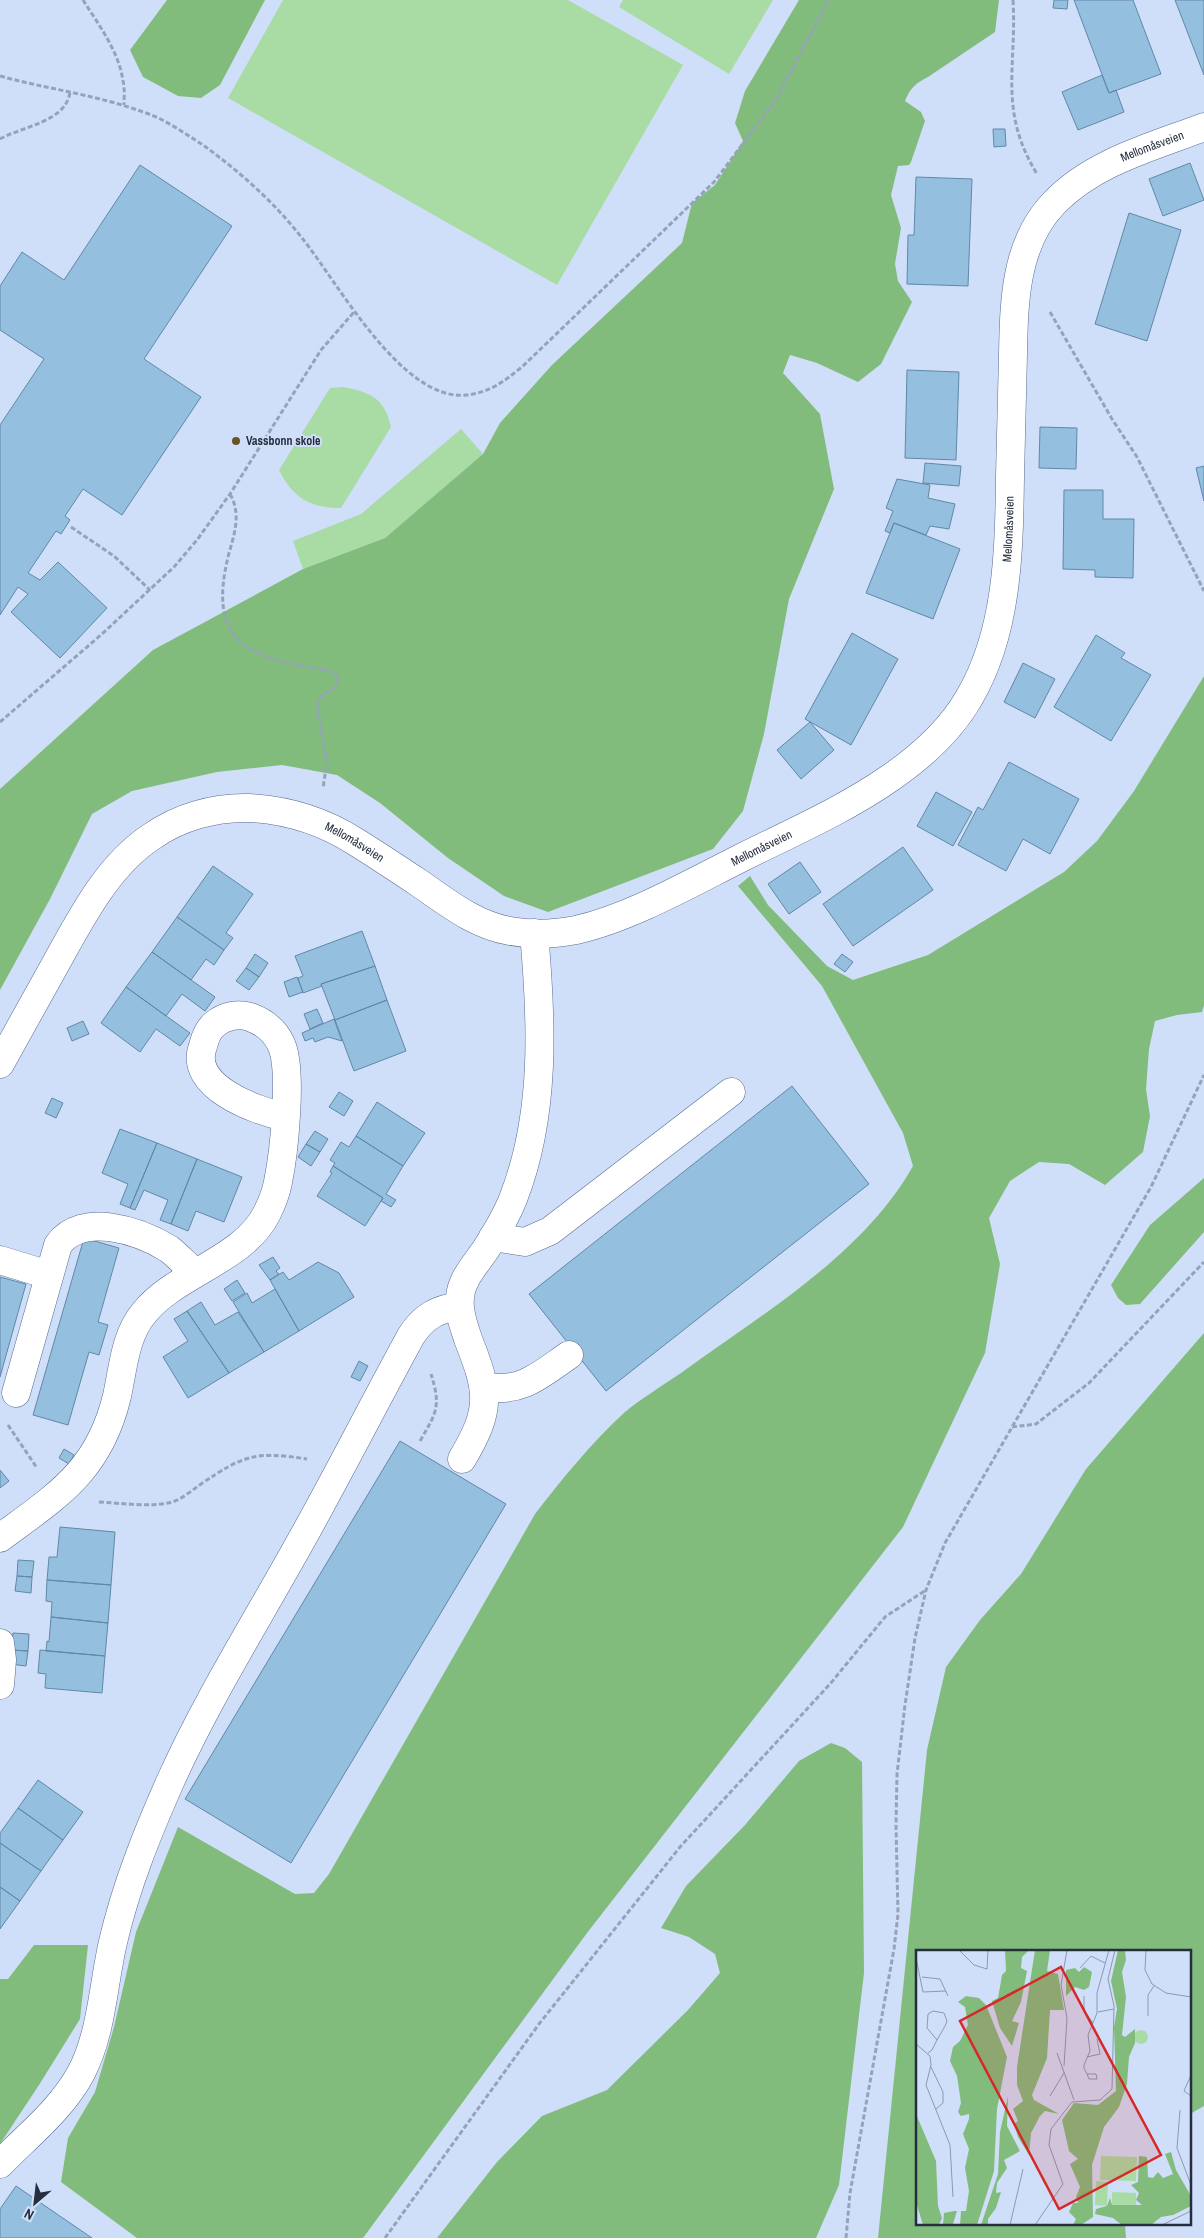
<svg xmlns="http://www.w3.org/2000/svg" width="1204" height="2238" font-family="'Archivo Narrow',sans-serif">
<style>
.green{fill:#a9dba4}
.forest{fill:#82bc7c}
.building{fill:#94bfdf;stroke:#6088a7}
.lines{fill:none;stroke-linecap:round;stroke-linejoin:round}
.minor-casing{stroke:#576c92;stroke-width:29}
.path{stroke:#95a2b9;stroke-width:3;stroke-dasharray:5 2.5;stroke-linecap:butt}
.minor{stroke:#fff;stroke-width:28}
.poi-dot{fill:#6a5222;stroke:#d0dff9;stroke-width:2}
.labels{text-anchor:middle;stroke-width:4;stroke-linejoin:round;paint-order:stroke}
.street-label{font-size:12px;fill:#252e3f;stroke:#d0dff9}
.poi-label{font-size:12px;font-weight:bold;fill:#252e3f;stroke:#d0dff9;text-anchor:start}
.inset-road{fill:none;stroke:#8c98af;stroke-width:1}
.view{fill:#d62828;fill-opacity:0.15;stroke:#d62828;stroke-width:2.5}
.inset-edge{fill:none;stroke:#252e3f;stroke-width:2.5}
</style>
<rect width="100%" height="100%" fill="#d0dff9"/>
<path class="green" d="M283 0H568L683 65 557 285 228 98Z
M623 0H773L729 74 619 7Z
M343 387C370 392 385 398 391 427L341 508C310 508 293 498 279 470L330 388Z
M461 429 483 454 385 538 303 569 293 541 361 514Z"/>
<path class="forest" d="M167 0H265L220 85 201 98 178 96 143 77 130 50Z
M799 0H999L995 32 928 77C916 83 910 88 905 101L921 112 925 121 911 162 909 165 898 166 891 195 901 228 895 264 898 281 912 302 881 364 858 382 817 363 790 355 783 373 820 414 834 489 789 599 764 734 743 811 713 849 548 912 504 896 448 858 380 803 337 775 282 765 217 772 132 791 92 814 50 899 0 990V789L153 650 303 569 385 538 483 454 500 423 552 365 682 243 692 203 715 185 743 141 735 123 745 91Z
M1204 676V1005L1202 1012 1177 1015 1155 1021 1149 1049 1146 1089 1150 1116 1143 1152 1105 1185 1069 1164 1039 1162 1010 1181 989 1218 1000 1264 985 1353 903 1527 587 1933 363 2238H137L61 2182 68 2138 95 2092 114 2027 136 1932 178 1827 295 1894 314 1893 329 1874 535 1514C563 1478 591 1443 625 1412 642 1398 662 1386 681 1373 762 1314 863 1255 913 1166L903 1133 822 986 738 886 750 876 768 905 827 966 853 980 928 955 1064 872 1097 841 1134 791Z
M1204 1178V1232L1140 1304 1126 1305 1118 1298 1111 1285 1150 1225Z
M1204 1333V2106L1190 2114V1952H918V2224H1125L1126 2238H878L927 1750 946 1667 980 1620 1021 1574 1086 1469Z
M831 1743 845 1748 862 1762 864 1973 839 2185 816 2238H437L497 2162 542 2116 607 2090 688 2010 720 1973 715 1954 689 1937 661 1928 686 1886 745 1825 799 1761Z
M34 1945H88L80 2019 39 2085 0 2144V1979H8Z"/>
<path class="building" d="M1054 0H1068L1067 9 1053 8Z
M1074 0H1133L1161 74 1109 93Z
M1175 0H1204V75Z
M1102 75 1109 93 1116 90 1124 112 1078 130 1062 92Z
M993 129H1005L1006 146 994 147Z
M1190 163 1204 200 1163 216 1149 179Z
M140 165 232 226 144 359 201 397 122 515 83 489 65 516 70 520 61 534 56 531 28 573 40 580 58 562 107 608 60 658 11 612 28 594 18 587 0 615V425L44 359 0 330V286L22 252 64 280Z
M916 177 972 179 968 286 907 284 908 235H914Z
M1129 213 1181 230 1147 341 1095 324Z
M907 370 959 372 956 460 905 458Z
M1040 427 1077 428 1076 469 1039 468Z
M925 463 961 466 959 486 923 483Z
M1204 466V501L1196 468Z
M897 479 930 485 928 498 955 504 949 529 930 526 926 535 894 523 890 533 885 531 893 511 886 508Z
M1064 490H1103V519H1134L1133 578 1095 577V570L1063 569Z
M894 523 960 549 933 619 866 593Z
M852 633 898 659 851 745 805 719Z
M1096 635 1125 653 1121 658 1151 675 1111 741 1054 707Z
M1023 663 1055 679 1035 718 1004 702Z
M810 722 834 750 801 779 777 750Z
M1009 762 1079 799 1050 854 1023 839 1006 871 958 845 978 807 983 810Z
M936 792 972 812 953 846 917 826Z
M903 847 933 890 853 946 823 904Z
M800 862 821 892 789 914 768 884Z
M213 866 253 894 226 933 233 938 224 950 177 917Z
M177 917 224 950 214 965 206 959 191 980 152 952Z
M362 931 375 966 321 984 322 986 303 993 298 978 303 976 295 956Z
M152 952 215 997 205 1011 182 994 166 1016 126 987Z
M255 954 268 963 259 977 246 968Z
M842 954 853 962 845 972 834 964Z
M375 966 387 1000 335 1020 321 984Z
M246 968 259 977 249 990 236 981Z
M297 977 303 992 289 997 284 982Z
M126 987 190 1033 180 1046 156 1029 140 1052 101 1023Z
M387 1000 406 1051 354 1071 335 1020Z
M317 1009 323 1023 310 1029 304 1014Z
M334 1019 342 1041 328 1037 315 1042 313 1038 305 1041 302 1033Z
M83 1021 89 1034 72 1041 67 1028Z
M792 1086 869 1184 606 1391 529 1294Z
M339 1092 353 1101 344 1116 329 1107Z
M52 1098 63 1103 56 1118 45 1113Z
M377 1102 425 1133 403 1166 356 1136Z
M120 1129 157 1143 130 1208 120 1204 128 1184 102 1173Z
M315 1131 328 1139 320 1152 306 1144Z
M356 1136 403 1166 386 1194 396 1200 391 1207 381 1201 383 1198 333 1166 335 1163 330 1160 341 1142 349 1147Z
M157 1143 197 1159 171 1224 160 1220 168 1200 144 1190 135 1210 130 1208Z
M306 1144 320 1152 311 1166 298 1157Z
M197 1159 242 1177 224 1222 196 1211 188 1231 171 1224Z
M333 1166 383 1198 365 1226 317 1196 332 1173 330 1172Z
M84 1238 119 1248 98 1322 108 1325 99 1355 89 1352 68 1425 33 1415Z
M273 1257 280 1268 276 1271 279 1274 270 1280 259 1265Z
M318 1262 339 1273 354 1297 299 1331 270 1280 283 1272 289 1280Z
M0 1277 26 1284 0 1377Z
M237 1280 245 1293 232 1301 224 1289Z
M275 1289 299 1331 264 1352 233 1302 247 1293 252 1303Z
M201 1302 215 1325 238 1312 264 1352 229 1373 187 1311Z
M187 1311 229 1373 188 1398 163 1357 188 1341 174 1319Z
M359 1361 368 1366 360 1381 351 1377Z
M400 1441 506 1504 291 1863 185 1799Z
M64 1449 74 1455 69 1464 59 1458Z
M0 1470 9 1481 0 1488Z
M60 1527 115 1532 111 1585 47 1580 49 1557H57Z
M18 1560 34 1561 32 1577 17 1576Z
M17 1576 32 1577 31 1593 15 1591Z
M47 1580 111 1585 108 1623 51 1617 52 1602 46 1601Z
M51 1617 108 1623 105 1656 46 1651 47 1641 49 1642Z
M13 1633 29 1634 28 1651 11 1650Z
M11 1650 28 1651 26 1666 10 1664Z
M40 1650 105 1656 102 1693 45 1688 46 1674 38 1673Z
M38 1780 83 1812 63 1840 18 1808Z
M18 1808 63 1840 41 1871 0 1843V1833Z
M0 1843 41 1871 20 1901 0 1887Z
M0 1887 20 1901 0 1929Z
M16 2186 92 2238H0V2209Z"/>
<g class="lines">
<g class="minor-casing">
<g id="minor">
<path id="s1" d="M0 1064C18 1031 37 998 55 965 80 920 107 866 151 837 179 817 215 807 249 808 288 810 323 821 356 842 377 855 398 869 419 883 448 903 475 925 510 931 531 935 555 934 576 930 630 918 691 883 741 858 791 833 844 810 890 778 922 756 950 731 969 698 1008 632 1009 551 1010 477 1011 436 1012 395 1013 354 1014 302 1015 243 1054 203 1093 162 1152 147 1204 127"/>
<path d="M493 1237 525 1242 550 1231 731 1092"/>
<path d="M0 1260 49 1275"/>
<path d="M485 1387C522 1393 540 1375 569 1355"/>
<path d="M16 1393 58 1245C82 1211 140 1231 169 1249 178 1256 186 1265 195 1273"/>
<path d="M462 1459C492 1409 489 1392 468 1339 464 1326 458 1312 460 1298 461 1279 476 1264 486 1249 496 1233 506 1217 513 1199 546 1115 542 1022 534 933"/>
<path d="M0 1538C58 1495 99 1471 117 1396 123 1369 125 1335 144 1313 176 1273 244 1260 267 1213 272 1203 276 1193 278 1182 284 1153 293 1069 281 1044 275 1031 264 1022 250 1017 239 1013 224 1016 215 1024 208 1029 205 1038 203 1046 187 1086 256 1111 285 1117"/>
<path d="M0 1643 2 1660 0 1685"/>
<path d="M0 2164C28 2135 61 2110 81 2073 102 2033 103 1985 113 1942 126 1886 147 1834 170 1782 205 1704 251 1630 293 1555 334 1483 371 1409 411 1336 423 1317 437 1309 459 1306"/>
</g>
</g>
<path class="path" d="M83 0C99 25 119 52 123 81 125 89 124 97 124 105
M1013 0C1017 68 998 110 1037 174
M0 76C47 89 97 95 143 112 165 119 184 133 203 145 239 171 275 203 302 238 337 281 402 402 466 395 489 393 505 381 523 366L714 182 775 101 829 0
M0 139C23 126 66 122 70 92
M1050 312 1112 419 1137 457 1204 591
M230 494C241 513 235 533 229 553 205 647 251 658 331 671L337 675 338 679 334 688 321 696 317 707 327 762 323 788
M71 527 114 556 150 590
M0 722 102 634 174 567 197 540 230 494 321 350 354 312
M8 1425 37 1468
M1012 1427 1036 1424 1089 1383 1204 1262
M420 1441C437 1412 441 1406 431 1374
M99 1502C119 1503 149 1507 168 1503 180 1501 191 1491 201 1484 244 1455 255 1451 307 1459
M385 2238 539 2024 680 1847 830 1684 885 1617 926 1590
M846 2238 850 2193 894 1949 898 1914 896 1826 897 1774 905 1705 915 1638 926 1590 945 1543 1151 1187 1204 1075"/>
<use href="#minor" class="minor"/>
</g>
<circle class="poi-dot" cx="236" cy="441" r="5"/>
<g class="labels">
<g class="street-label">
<text dy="4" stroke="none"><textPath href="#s1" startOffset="1826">Mellomåsveien</textPath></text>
<text dy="4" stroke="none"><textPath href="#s1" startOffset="1376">Mellomåsveien</textPath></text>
<text dy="4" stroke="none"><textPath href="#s1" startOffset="491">Mellomåsveien</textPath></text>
<text dy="4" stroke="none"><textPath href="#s1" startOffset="941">Mellomåsveien</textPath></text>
</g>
<g class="poi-label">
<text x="246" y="445">Vassbonn skole</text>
</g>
</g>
<g transform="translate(916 1950)">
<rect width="275" height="275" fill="#d0dff9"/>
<path d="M218 87a7 7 0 1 1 14 0a7 7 0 1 1-14 0ZM185 206 221 207 220 231 184 230ZM180 231 192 232 191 256 179 255ZM196 242 220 243V255H196Z" fill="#a9dba4"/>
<path d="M89 0H113L106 7 105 18 111 21 105 52 96 71 103 73 96 96 84 78 76 51 82 48 86 25 90 21ZM119 0H134L131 21 142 24 148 60H134L131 108 116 145 118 150 143 164 129 161 124 166 115 183 113 205 102 187 98 174 102 171 97 159 107 151 101 135V117ZM202 0H209L210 10 206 22 210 47 206 85 209 87 219 79V93L213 107 211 134 203 157 188 177 176 215 177 267 165 275H157L160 269 153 262 157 253H162L160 247 164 237 154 214 162 209 153 201 146 170 158 153 182 155 200 141 198 77 201 59 195 31ZM168 17 176 22 173 37 168 40 159 37 150 46V20L159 18 163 22ZM50 46 63 48 70 55 91 107 81 159 78 221 61 275H44L45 261H50L53 241 49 218 53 199 47 184 53 169V164L45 166 42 162 45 153 41 126 34 111 37 97 44 91 52 75 49 57 42 52ZM92 146 91 176 104 201 88 210 91 218 81 233 80 243 85 242 80 258 72 269V275H65L82 224 84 182ZM0 164 20 211 22 256 26 268 23 275H7L0 252ZM255 202 260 220 275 246V256L257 265 245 267 235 275H206L197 268 179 264 180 259 191 256 194 248 196 255H226L220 250 223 243 215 235 222 232 223 206 231 207 232 227 237 228 242 222 247 228 257 224 249 204ZM38 261H41L37 274 27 275 28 263Z" fill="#82bc7c"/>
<path class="inset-road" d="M43 0 58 15 71 19 72 0M230 0 229 20 236 34 250 43 275 47M0 8 7 42 30 41M164 18 175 6 189 13M6 27 24 29 32 46M168 46V60L177 73M182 62 198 59M232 66V45L238 36M0 94 14 106 15 115 10 135 34 195 37 247M12 103 16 100 21 90 29 76 31 71 28 63 17 61 12 64 11 78 21 90M141 103 158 150M171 107 184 104 181 89M148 116 151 68 145 35 151 0M15 117 27 142V153L20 159M171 124H180L181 129H173L171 124 168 118V115L174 101 172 85 181 63V43L193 0M275 125 268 141 275 146M134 146 148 123M264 160 261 198 275 235M94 275 107 219M119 275 147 234 133 195 135 179 156 152 184 150 196 139 198 56 192 29 199 0M246 275 275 261"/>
<path class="view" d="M145 17 245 205 143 259 44 71Z"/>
<rect width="275" height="275" class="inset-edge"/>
</g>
<g transform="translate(35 2203) rotate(208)" stroke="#d0dff9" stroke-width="4" paint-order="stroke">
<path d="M0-4L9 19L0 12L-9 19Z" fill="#252e3f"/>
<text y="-8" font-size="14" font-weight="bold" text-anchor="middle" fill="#252e3f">N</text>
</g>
</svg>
